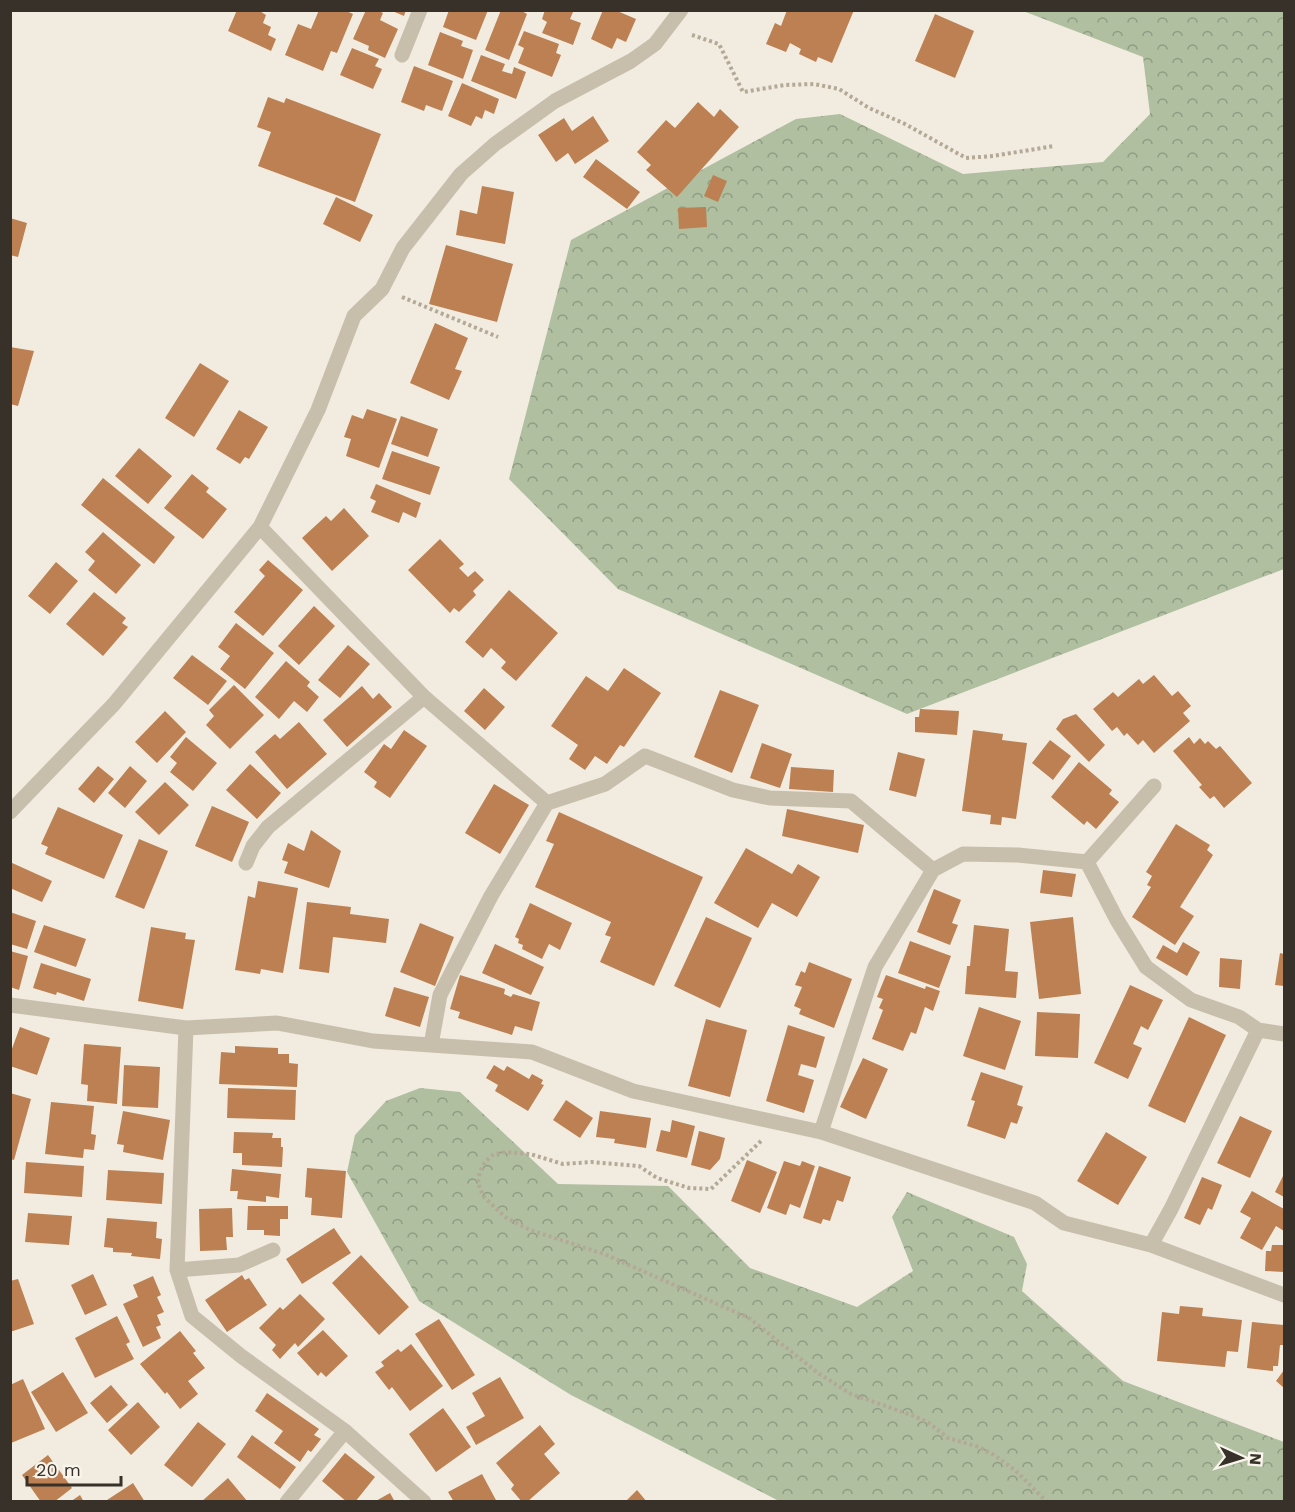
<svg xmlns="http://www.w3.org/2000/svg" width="1295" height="1512" font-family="'Work Sans',sans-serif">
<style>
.forest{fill:url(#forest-crowns)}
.building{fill:#bc8053}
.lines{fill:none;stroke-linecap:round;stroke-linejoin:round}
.path{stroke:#b4a996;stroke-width:4;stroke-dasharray:3 3;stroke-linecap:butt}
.minor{stroke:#c8beac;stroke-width:15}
</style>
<defs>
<pattern id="forest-crowns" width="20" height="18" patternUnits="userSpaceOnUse" patternTransform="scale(1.5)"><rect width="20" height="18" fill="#afbfa0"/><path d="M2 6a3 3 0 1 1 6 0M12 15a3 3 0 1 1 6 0" fill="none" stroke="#8f9c83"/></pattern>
</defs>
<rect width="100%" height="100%" fill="#f1ecdf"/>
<path class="forest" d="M1023 11H1284V569L907 714 618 589 509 479 571 240 796 119 840 114 963 174 1103 162 1150 114 1143 57Z
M420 1088 460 1092 558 1184 668 1186 750 1268 857 1307 913 1271 892 1217 907 1192 1014 1237 1027 1264 1022 1291 1123 1381 1284 1442V1501H779L571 1395 419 1301 347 1172 355 1135 386 1101Z"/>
<path class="building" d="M237 10H258L266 15 263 23 271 27 268 35 276 39 271 51 228 31Z
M319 10H344L353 14 337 53 331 51 323 71 285 55 298 24 311 29Z
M366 10H377L383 13 380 20 398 29 385 58 368 50 369 46 353 39Z
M390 10H406L404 16Z
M449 10H488L476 40 443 27Z
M501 10H520L527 14 509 60 485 50Z
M545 10 573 12 570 19 581 23 573 45 542 33 547 22 542 19Z
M603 10H615L636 19 626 42 617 38 612 49 591 39Z
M787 10H854L832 63 818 57 816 62 799 54 801 49 790 43 786 52 766 44 775 23 781 26Z
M935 14 974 31 955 78 915 61Z
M524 31 559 44 556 53 561 55 552 77 518 63 524 48 518 45Z
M440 32 463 41 461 46 473 50 463 79 428 65Z
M352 48 379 59 375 66 382 69 373 89 340 75Z
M481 55 505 64 502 71 512 74 514 67 526 72 516 99 471 81Z
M414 66 453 81 442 111 426 105 424 111 401 102Z
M462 83 499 99 494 114 485 110 482 119 476 116 471 126 448 116Z
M268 97 284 103 286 98 381 134 355 202 258 166 271 132 257 127Z
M698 102 714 117 720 109 739 127 677 197 646 170 651 165 637 152 666 120 675 128Z
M593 116 609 141 575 164 568 153 556 162 538 135 564 118 572 131Z
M596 159 640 192 627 209 583 177Z
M713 175 727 181 718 202 704 196Z
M482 186 514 192 505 244 456 235 460 210 477 214Z
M336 197 373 215 360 242 323 224Z
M706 207 707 227 679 229 678 208Z
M10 218 27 223 18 257 10 255Z
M446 245 513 264 497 322 429 304Z
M435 323 468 338 455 369 462 371 449 400 410 383Z
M10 347 34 351 18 406 10 404Z
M200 363 229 381 194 437 165 418Z
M367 409 397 419 379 468 346 456 351 439 344 437 352 415 363 419Z
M239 410 268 427 249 459 245 457 240 464 216 449Z
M401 416 438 429 428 457 391 444Z
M139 448 172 476 148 504 115 476Z
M392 451 440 467 430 495 382 479Z
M192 474 209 488 206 492 227 509 203 539 164 508Z
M103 478 175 537 154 564 81 505Z
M376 484 421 503 416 518 403 512 399 523 371 512 376 501 370 498Z
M344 508 369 536 332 571 302 538 326 516 331 521Z
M103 532 141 565 116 594 88 570 95 561 85 552Z
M440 539 464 564 459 568 468 577 475 571 484 580 473 591 476 595 459 612 454 608 450 613 408 570Z
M268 560 303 590 263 636 234 612 265 576 259 570Z
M56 562 78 581 50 614 28 596Z
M509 590 558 633 516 681 501 668 506 662 491 648 483 658 465 642Z
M94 592 126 618 122 623 128 627 103 656 66 624Z
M314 606 335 626 299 665 278 646Z
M236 623 274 653 245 689 220 669 230 656 218 647Z
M348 645 370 664 340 698 318 680Z
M192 655 227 681 208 705 173 678Z
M286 661 310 682 307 686 319 697 307 712 294 701 279 719 255 697Z
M624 668 661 693 624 747 620 745 607 764 595 756 585 770 569 759 578 745 551 726 586 676 608 691Z
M1154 675 1172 696 1178 691 1191 706 1183 713 1190 721 1154 753 1143 740 1138 745 1127 733 1124 736 1117 727 1112 731 1093 709 1113 692 1118 697 1139 679 1143 684Z
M234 685 264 715 230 749 206 725 214 716 209 710Z
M362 686 373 699 379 693 392 707 347 747 323 720Z
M484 688 505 707 485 730 464 711Z
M720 690 759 705 732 773 694 757Z
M920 709 959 711 957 735 915 732V717H919Z
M165 711 186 732 157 763 135 742Z
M1076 714 1105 745 1089 762 1056 729 1063 719Z
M299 722 327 754 287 789 255 752 275 734 280 739Z
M404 730 427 746 390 798 374 787 377 782 364 772 384 744 391 749Z
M973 730 1003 734 1002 740 1027 743 1016 819 1002 817 1001 825 990 824 991 815 962 811Z
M186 737 217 763 193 791 170 772 177 763 170 757Z
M1189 737 1194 744 1200 738 1205 744 1208 741 1216 749 1220 746 1252 783 1224 808 1214 796 1210 799 1199 787 1202 785 1173 751Z
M1050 740 1071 756 1053 780 1032 763Z
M762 743 792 754 780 788 750 778Z
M898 752 925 759 916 797 889 790Z
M1079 762 1112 790 1109 794 1119 802 1096 829 1087 821 1084 825 1051 797Z
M250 764 281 793 257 819 226 790Z
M98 766 114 779 94 803 78 789Z
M130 766 147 781 125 808 108 793Z
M791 767 834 770 833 792 789 789Z
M165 782 189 805 159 835 135 812Z
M494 784 529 805 500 854 465 833Z
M212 806 249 822 232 862 195 846Z
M58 807 123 835 104 879 45 854 48 847 41 844Z
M787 809 864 825 858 853 782 836Z
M559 812 703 877 654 986 600 962 611 937 605 935 611 922 535 887 554 844 546 841Z
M1176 824 1210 845 1207 850 1213 855 1180 907 1194 916 1175 945 1132 917 1151 887 1147 885 1152 876 1146 872Z
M311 830 341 851 329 888 284 873 288 862 282 860 288 843 304 851Z
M139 839 168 851 144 909 115 897Z
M746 848 792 874 798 864 820 877 797 917 772 903 758 928 714 903Z
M10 862 52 881 42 902 10 888Z
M1043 870 1076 874 1072 897 1040 893Z
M258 881 298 888 283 973 261 969 260 974 235 970 248 896 255 898Z
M934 889 961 900 952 923 958 925 950 945 917 932Z
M307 902 351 907 350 914 389 919 386 943 333 937 329 973 299 969Z
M530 903 572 923 560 950 549 944 542 959 522 949 523 945 518 943 519 939 515 937Z
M10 912 36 921 27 949 10 944Z
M706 917 752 938 720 1008 674 986Z
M1073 917 1081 994 1039 999 1030 922Z
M420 923 454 937 435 986 400 972Z
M44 925 86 939 76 967 34 952Z
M974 925 1009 929 1005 971 1018 972 1016 998 965 994 967 966H970Z
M151 927 186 933 185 939 195 940 183 1009 138 1001Z
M910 941 951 956 939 988 898 973Z
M1183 942 1200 952 1187 976 1156 958 1163 945 1177 953Z
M495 944 544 967 531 995 482 973Z
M10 951 28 956 19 990 10 987Z
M1280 953 1284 954V986L1275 985Z
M1220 958 1242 960 1240 989 1219 987Z
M809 962 852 979 834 1028 799 1014 801 1009 794 1006 802 987 795 985 801 971 805 973Z
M41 963 91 979 84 1001 57 992 56 995 33 988Z
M460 975 505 989 504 994 511 997 513 994 540 1002 532 1031 515 1026 512 1035 458 1018 460 1012 450 1009Z
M886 975 925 989 926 986 940 991 933 1011 925 1007 916 1034 911 1032 903 1051 872 1039 883 1010 879 1008 883 999 877 997Z
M1130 985 1163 1000 1148 1030 1141 1026 1133 1044 1142 1048 1128 1079 1094 1063Z
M394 987 429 997 420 1027 385 1016Z
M979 1007 1021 1021 1005 1070 963 1056Z
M1037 1012 1080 1014 1078 1058 1035 1056Z
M1189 1017 1226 1035 1185 1123 1148 1106Z
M706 1019 747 1030 730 1097 688 1086Z
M788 1025 825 1037 816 1068 801 1064 798 1075 814 1080 804 1113 766 1101Z
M20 1027 50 1038 37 1075 10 1066V1054Z
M84 1044 121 1047 117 1104 87 1101 88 1085 81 1084Z
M235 1046 278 1048V1054H289V1063L298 1064 297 1087 219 1084 221 1052 235 1053Z
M863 1058 888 1069 866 1119 840 1107Z
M124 1065 160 1067 158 1108 122 1106Z
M494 1065 504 1071 507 1066 529 1079 532 1074 543 1080 541 1084 544 1085 528 1111 495 1091 498 1085 486 1078Z
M981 1072 1023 1086 1017 1105 1023 1107 1017 1124 1011 1122 1005 1139 967 1126 975 1101 971 1100Z
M228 1088 296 1090 295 1120 227 1118Z
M10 1093 31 1099 14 1160 10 1159Z
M566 1100 593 1118 580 1138 553 1120Z
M51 1102 94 1106 91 1134 96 1135 94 1150 84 1149 83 1158 45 1154Z
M123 1111 170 1120 163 1160 123 1152 124 1145 117 1144Z
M600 1111 651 1118 646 1148 614 1143 615 1139 596 1137Z
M1240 1116 1272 1131 1250 1178 1217 1163Z
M672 1120 695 1126 687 1158 656 1151 661 1130 670 1132Z
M699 1131 725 1138 720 1159 710 1170 691 1165Z
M234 1132 273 1133 272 1138H281V1147H283L282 1167 242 1165V1153H233Z
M1106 1132 1147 1157 1118 1205 1077 1181Z
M747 1160 777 1172 760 1213 731 1201Z
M784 1161 800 1166 802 1161 815 1166 800 1208 790 1204 786 1215 767 1208Z
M26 1162 84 1166 82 1197 24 1193Z
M819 1166 851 1177 843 1202 837 1200 830 1221 823 1219 821 1224 803 1218Z
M307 1168 346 1171 342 1218 311 1215 312 1198 305 1197Z
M232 1169 281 1174 279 1198 266 1196V1202L237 1199 238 1191H230Z
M108 1170 164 1173 162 1204 106 1200Z
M1284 1174V1197L1275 1192Z
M1202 1177 1222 1185 1212 1210 1208 1208 1200 1225 1184 1218Z
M1252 1191 1284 1209V1231L1276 1226 1262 1250 1240 1238 1251 1218 1240 1212Z
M248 1206H288V1219H280V1236L264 1235V1230H247Z
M232 1208 233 1237H226L227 1250 200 1251 199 1209Z
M28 1213 72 1216 69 1245 25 1242Z
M107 1218 157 1222 156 1238 162 1239 160 1259 131 1256 132 1253 113 1252V1248L104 1247Z
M334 1228 351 1253 302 1284 286 1259Z
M1272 1245H1284V1272L1265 1271 1266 1251H1271Z
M361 1255 409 1307 379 1335 332 1283Z
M93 1274 107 1305 85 1315 71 1285Z
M242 1275 245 1280 249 1278 267 1305 227 1332 205 1300Z
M153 1276 161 1295 157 1297 164 1312 157 1315 161 1325 156 1327 161 1338 143 1347 123 1304 138 1297 133 1285Z
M18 1279 34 1324 10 1332V1281Z
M300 1294 325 1319 298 1347 295 1343 280 1359 272 1350 276 1345 259 1328 280 1307 283 1310Z
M1180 1306 1203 1308 1202 1316 1242 1320 1238 1352 1227 1351 1225 1367 1157 1361 1162 1312 1179 1314Z
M117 1316 130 1342 126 1344 134 1359 95 1378 75 1338Z
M439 1319 475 1375 452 1390 415 1334Z
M1252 1322 1284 1325V1345H1280L1278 1366H1273V1371L1247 1368Z
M323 1330 348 1356 326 1377 321 1372 318 1376 297 1353Z
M180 1331 196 1351 193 1353 205 1368 188 1381 198 1394 180 1409 167 1392 165 1394 140 1364Z
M411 1344 443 1386 410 1411 392 1387 389 1390 375 1372 384 1366 381 1362 398 1349 401 1352Z
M1284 1370V1388L1276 1381Z
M63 1372 88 1413 56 1432 31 1392Z
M500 1377 524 1418 476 1445 466 1427 485 1416 472 1393Z
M23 1379 45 1429 11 1443 10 1385Z
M111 1385 128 1405 107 1423 90 1403Z
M267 1393 319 1429 314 1435 321 1439 311 1452 308 1450 300 1462 274 1443 283 1431 255 1411Z
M138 1402 160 1427 131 1455 108 1430Z
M443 1408 471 1447 436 1472 409 1434Z
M198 1422 226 1444 192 1487 164 1465Z
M540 1425 555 1444 544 1454 560 1473 527 1502H522L511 1489 514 1485 496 1463Z
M252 1435 296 1467 280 1489 237 1457Z
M345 1453 375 1477 355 1502H347L322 1481Z
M48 1455 72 1488 54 1502H41L22 1475Z
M482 1474 497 1502H454L448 1492Z
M228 1478 248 1502H201Z
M133 1483 145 1502H108L107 1500Z
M637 1490 647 1502H625Z
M390 1493 395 1502H374Z
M80 1495 84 1502H70Z"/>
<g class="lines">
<path class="path" d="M692 35 719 44 743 92 785 85 814 84 839 89 869 108 905 124 966 158 993 156 1054 146
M402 297 498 337
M761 1141 711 1189 689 1188 657 1178 639 1166 592 1162 563 1164 530 1154 506 1152 494 1154 485 1162 480 1171 478 1183 483 1196 505 1217 530 1230 604 1254 749 1318 818 1373 851 1394 914 1416 929 1423 948 1438 979 1447 994 1455 1015 1470 1047 1502"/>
<path class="minor" d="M402 55 420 10
M260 527 424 697 547 803 605 784 645 756 733 790 770 798 851 801 933 870
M10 812 114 704 260 527 318 410 354 316 382 289 403 248 461 174 495 144 555 101 631 61 655 44 681 10
M1087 862 1117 920 1146 967 1191 1000 1239 1017 1258 1030 1171 1209 1151 1245
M246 863 253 846 268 827 424 697
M10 1005 186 1028 277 1023 373 1041 532 1052 633 1091 821 1132 1035 1203 1064 1223 1151 1245 1284 1295
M186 1028 177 1270 192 1316 241 1356 345 1431 424 1502
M1258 1030 1284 1034
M431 1045 440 995 491 896 547 803
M821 1132 875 967 933 870 963 854 1018 855 1087 862 1154 786
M177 1270 239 1265 273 1250
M287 1502 345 1431"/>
</g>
<rect width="1295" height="1512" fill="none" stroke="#37312a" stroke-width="24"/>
<g transform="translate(1241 1458) rotate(94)" stroke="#f9f5ec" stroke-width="4.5" paint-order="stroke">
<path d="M0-4.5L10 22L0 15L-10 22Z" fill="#37312a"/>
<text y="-9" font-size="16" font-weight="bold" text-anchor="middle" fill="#37312a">N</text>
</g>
<path d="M27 1476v9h94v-9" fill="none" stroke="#37312a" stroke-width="3"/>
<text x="36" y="1476" font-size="18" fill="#37312a" stroke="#f9f5ec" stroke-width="4.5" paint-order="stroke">20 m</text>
</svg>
